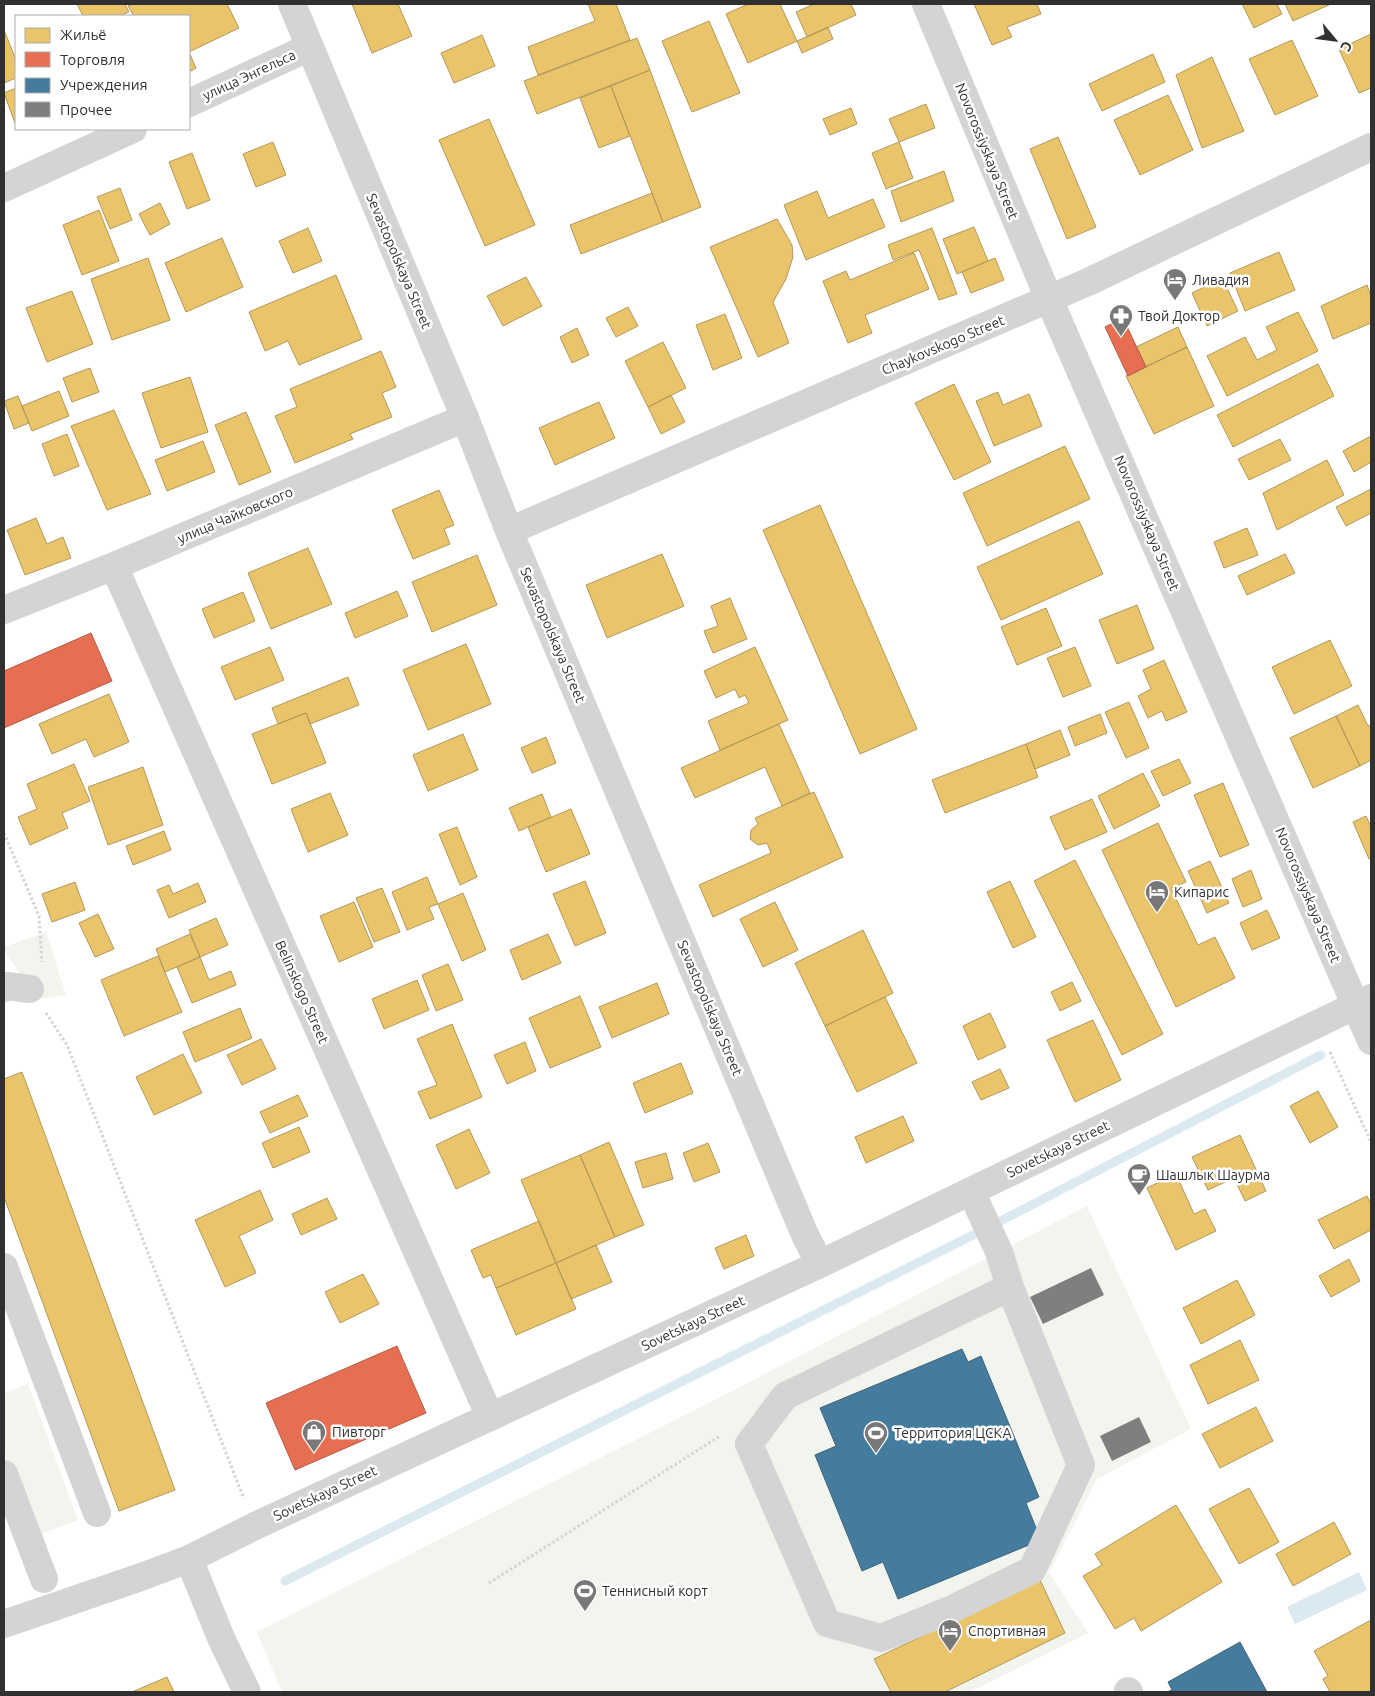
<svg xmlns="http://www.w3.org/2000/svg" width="1375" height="1696" font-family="Ubuntu,sans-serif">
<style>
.green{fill:#f1f5ed}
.water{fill:#dbe9f0}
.homes{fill:#e9c46a;stroke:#b29859}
.shops{fill:#e76f51;stroke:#b05c47}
.public{fill:#457b9d;stroke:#3f647c}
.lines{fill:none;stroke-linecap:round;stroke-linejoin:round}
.stream{stroke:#dbe9f0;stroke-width:9}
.building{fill:#7f7f7f}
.path{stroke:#d4d4d4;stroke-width:3;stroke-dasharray:2.5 2.5;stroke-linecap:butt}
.minor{stroke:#d4d4d4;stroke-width:28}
.labels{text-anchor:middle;stroke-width:5;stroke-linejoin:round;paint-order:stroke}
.street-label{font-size:14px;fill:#303030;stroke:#fff}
.poi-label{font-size:14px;fill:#303030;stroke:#fff;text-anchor:start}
</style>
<rect width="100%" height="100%" fill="#fff"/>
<path class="green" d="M46 932 66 995 37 999 4 950V947Z
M1087 1206 1191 1429 1097 1479 1049 1573 1088 1633 970 1692H282L257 1632 742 1386Z
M28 1384 78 1520 35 1536 4 1451V1393Z"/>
<path class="water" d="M1359 1572 1367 1590 1295 1624 1287 1607Z"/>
<path class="homes" d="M77 4H125L129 12 119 16H83Z
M133 4H227L239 28 189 52 196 68 189 72V16H134L128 6Z
M352 4H398L412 36 372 53Z
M588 4H616L630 40 538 75 528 47 595 21Z
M748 4H780L797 41 748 63 726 14Z
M814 4H851L856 15 807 37 796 12Z
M974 4H1037L1041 14 1007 27 1012 37 992 45Z
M1242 4H1277L1282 14 1254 28Z
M1285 4H1331L1293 21Z
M709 21 740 93 692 112 662 41Z
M828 27 833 39 802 53 797 41Z
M4 30 16 60V78L4 83Z
M1371 34V88L1359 93 1339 49Z
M482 35 495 66 454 83 441 53Z
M637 38 650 70 537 114 524 81Z
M1292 40 1318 96 1275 115 1249 59Z
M1153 54 1165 82 1102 111 1089 84Z
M1212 57 1244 131 1202 148 1176 75Z
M650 70 701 207 663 222 611 86Z
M611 86 630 136 599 148 580 98Z
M16 88V126L4 93Z
M1168 95 1193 150 1140 175 1114 120Z
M926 104 935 128 899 142 889 119Z
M851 108 857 124 830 135 823 119Z
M489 119 535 225 485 246 439 140Z
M1058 137 1096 227 1067 239 1030 149Z
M273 142 286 175 256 187 243 154Z
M899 142 913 178 886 189 872 153Z
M192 153 210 200 187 209 169 162Z
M944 171 954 201 901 222 891 191Z
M120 188 132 220 110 229 97 197Z
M817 191 828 218 873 199 885 227 806 260 784 205Z
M652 193 663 222 581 254 570 225Z
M160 203 170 224 150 235 139 214Z
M99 210 119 261 82 275 63 225Z
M777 219 792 245 793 257 786 279 773 302 789 343 758 357 710 247Z
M974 227 988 261 957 274 943 239Z
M308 228 322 261 293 273 279 241Z
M932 228 957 294 939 300 919 250 893 260 888 245Z
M222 238 243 287 186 312 165 263Z
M1279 252 1295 290 1245 311 1230 273Z
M914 253 929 289 865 315 872 333 848 343 823 281 846 271 850 280Z
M148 258 170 320 112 340 91 279Z
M995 258 1004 280 971 293 962 272Z
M336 275 362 339 299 365 288 341 265 351 249 312Z
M526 277 542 306 503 326 487 296Z
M1222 278 1238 311 1207 326 1192 293Z
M1367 285 1371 296V323L1333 339 1321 306Z
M72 291 93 344 47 362 26 308Z
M628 307 638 326 616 337 606 318Z
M1298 312 1318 351 1227 396 1207 356 1245 337 1257 360 1277 350 1266 327Z
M725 314 742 358 713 370 696 325Z
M1178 327 1187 347 1146 367 1136 347Z
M577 328 589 355 572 363 560 337Z
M663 342 686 388 648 407 625 361Z
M1187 347 1214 406 1154 434 1126 376Z
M381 351 396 387 382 393 392 417 350 434 353 439 295 463 275 416 297 407 290 389Z
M1318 364 1334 396 1233 447 1217 415Z
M90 368 99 392 72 402 63 378Z
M190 377 208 432 161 448 142 393Z
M954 384 991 462 954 480 915 403Z
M59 391 69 416 32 431 22 406Z
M998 392 1003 405 1029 394 1042 426 994 446 976 401Z
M671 395 685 422 661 434 648 407Z
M18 396 29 423 14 429 4 401Z
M599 402 615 438 555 465 539 428Z
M114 410 151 494 107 510 71 426Z
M246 412 271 472 239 485 215 425Z
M67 434 79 466 54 476 42 444Z
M1371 436V462L1354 472 1343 451Z
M1280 439 1291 460 1249 480 1238 459Z
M203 441 215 472 167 491 155 460Z
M1065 446 1090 499 987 546 963 493Z
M1327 460 1344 495 1277 530 1263 493Z
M1371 489V513L1346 526 1336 507Z
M439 490 454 525 444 529 450 544 413 559 392 510Z
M820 505 917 729 860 754 763 530Z
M36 518 47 544 63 537 71 558 25 575 7 530Z
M1079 521 1103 574 1001 620 977 567Z
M1247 528 1258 555 1224 568 1214 542Z
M308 548 332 604 271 629 248 573Z
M662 554 684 606 607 638 586 585Z
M1285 554 1295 573 1247 595 1238 576Z
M477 555 497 605 432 632 412 582Z
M397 591 408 616 355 638 345 613Z
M243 592 255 621 214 638 202 609Z
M730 598 747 639 713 653 704 631 718 626 711 606Z
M1137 605 1154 649 1117 664 1099 620Z
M1046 608 1062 646 1017 665 1001 627Z
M1330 640 1352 686 1294 714 1272 667Z
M466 644 491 704 428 730 403 670Z
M270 647 284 680 235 700 221 667Z
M755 647 788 720 720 750 708 721 749 703 745 695 739 698 735 689 716 698 704 671Z
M1075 647 1091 686 1063 697 1047 658Z
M1164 660 1187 712 1166 721 1162 711 1148 718 1138 696 1151 689 1143 670Z
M348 677 359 705 310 724 306 713 278 724 272 708Z
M109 694 129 742 94 757 86 739 52 754 39 724Z
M1129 702 1149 748 1126 758 1105 712Z
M1358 705 1368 726 1371 725V760L1360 766 1336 716Z
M306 713 326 763 272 784 252 734Z
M1100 714 1107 733 1075 746 1068 727Z
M1336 716 1360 766 1313 788 1290 738Z
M779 724 810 793 782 806 765 767 695 798 681 768Z
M1060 730 1070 755 1035 769 1026 744Z
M463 734 478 770 428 791 413 755Z
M546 737 556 763 532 773 521 748Z
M1026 744 1038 777 945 813 932 780Z
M1179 759 1191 783 1163 796 1151 771Z
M74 764 90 801 62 813 68 828 30 845 18 817 37 809 27 784Z
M143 767 163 825 108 845 88 787Z
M1143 773 1160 806 1114 829 1098 796Z
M1223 783 1249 845 1220 857 1194 795Z
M814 792 843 857 713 917 699 885 771 853 767 843 758 845 750 839 751 830 758 824 755 818Z
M330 793 348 835 308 852 291 809Z
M542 794 551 817 519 831 509 808Z
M1092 799 1107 832 1065 850 1050 817Z
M571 809 590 854 546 872 528 827Z
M1366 816 1371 827V858L1369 859 1353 822Z
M1158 823 1186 882 1171 888 1198 945 1215 937 1235 978 1176 1007 1102 850Z
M457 827 477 877 460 885 439 834Z
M164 831 171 850 133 865 126 846Z
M1075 860 1163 1034 1122 1055 1034 881Z
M1210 861 1229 903 1207 913 1188 871Z
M1251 870 1262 899 1243 907 1232 879Z
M427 877 438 904 429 907 434 919 407 930 392 892Z
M585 881 606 933 575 946 553 894Z
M1010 881 1036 937 1013 948 987 892Z
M75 882 85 910 52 922 42 894Z
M198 883 206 902 169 918 157 890 169 885 173 894Z
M382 888 400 932 374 942 356 898Z
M463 893 486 950 462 961 438 904Z
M354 902 373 947 339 962 320 916Z
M775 902 798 950 763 967 740 919Z
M1267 910 1280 938 1252 950 1240 923Z
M98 914 114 949 95 957 79 923Z
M216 918 228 945 200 957 189 930Z
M863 930 893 993 825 1026 795 963Z
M190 934 200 957 165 972 156 949Z
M548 934 561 963 522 980 510 950Z
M158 956 182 1012 124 1036 101 980Z
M200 957 209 980 231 971 236 985 192 1003 177 967Z
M448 964 463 1000 436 1011 422 975Z
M417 980 429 1010 384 1029 372 999Z
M1072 982 1081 1001 1060 1011 1051 992Z
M657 983 669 1014 612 1038 599 1007Z
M580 996 601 1047 550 1068 529 1018Z
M885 997 917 1063 857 1092 825 1026Z
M240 1008 252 1038 195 1062 183 1032Z
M990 1013 1006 1047 978 1060 963 1026Z
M1093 1020 1121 1080 1075 1102 1047 1040Z
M452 1024 482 1097 430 1119 418 1092 437 1085 417 1039Z
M261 1039 276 1069 242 1085 227 1055Z
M525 1042 536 1071 507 1084 494 1055Z
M183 1054 202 1093 154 1115 136 1077Z
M681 1063 693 1093 645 1113 633 1083Z
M1000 1069 1009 1088 981 1100 972 1082Z
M22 1072 175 1490 119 1511 4 1197V1079Z
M1318 1091 1338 1127 1310 1143 1290 1106Z
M298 1095 308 1116 270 1133 260 1112Z
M903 1116 914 1141 866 1163 855 1137Z
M299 1127 310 1152 273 1168 262 1143Z
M469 1129 490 1173 456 1189 436 1145Z
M1240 1135 1266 1191 1245 1201 1234 1178 1208 1190 1192 1157Z
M609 1142 644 1225 615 1237 580 1155Z
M708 1143 720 1172 694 1182 683 1153Z
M666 1153 673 1179 643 1188 635 1162Z
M580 1155 615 1237 556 1263 521 1180Z
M1176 1174 1194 1214 1205 1209 1216 1231 1176 1250 1147 1188Z
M260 1190 273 1220 239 1236 256 1273 225 1287 195 1220Z
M1367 1196 1371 1204V1230L1334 1249 1318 1220Z
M327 1198 337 1219 301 1235 292 1214Z
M539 1221 556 1263 496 1288 491 1275 483 1278 471 1250Z
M746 1235 754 1256 724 1269 715 1248Z
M596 1245 612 1282 571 1299 556 1263Z
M1349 1259 1360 1281 1331 1297 1319 1276Z
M556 1263 576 1309 516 1335 496 1288Z
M363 1274 379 1304 340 1323 325 1292Z
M1237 1280 1255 1315 1201 1344 1183 1308Z
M1240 1340 1259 1380 1208 1404 1190 1365Z
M1256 1407 1273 1441 1220 1468 1202 1434Z
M1249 1488 1279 1542 1239 1564 1209 1509Z
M1176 1505 1222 1582 1141 1631 1134 1618 1115 1629 1083 1576 1102 1565 1095 1554Z
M1334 1522 1351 1554 1293 1586 1276 1554Z
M1040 1580 1065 1633 945 1692H891L874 1659Z
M1371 1620V1692H1330L1323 1679 1328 1676 1314 1651Z
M167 1677 174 1692H132Z"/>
<path class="shops" d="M1123 318 1146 367 1128 376 1105 327Z
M91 633 112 681 4 728V671Z
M397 1346 426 1413 295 1470 266 1403Z"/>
<path class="public" d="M962 1349 968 1362 981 1356 1039 1497 1026 1503 1041 1540 898 1599 883 1562 862 1571 815 1455 836 1446 820 1408Z
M1240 1642 1267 1692H1167L1172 1690 1168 1682Z"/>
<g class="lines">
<path class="stream" d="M285 1581 987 1228 1321 1055"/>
</g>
<path class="building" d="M1091 1268 1104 1295 1043 1324 1030 1297Z
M1139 1417 1151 1442 1112 1461 1100 1436Z"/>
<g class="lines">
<path class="path" d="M4 833 39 916 42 962
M46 1013 67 1045 244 1499
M1330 1052 1371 1142
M489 1583 720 1436"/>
<path class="minor" d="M292 4 465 418 509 531 805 1235 820 1264
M926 4 1049 299 1371 1041
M189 103 310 47
M4 188 133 129
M509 531 1088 282 1371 147
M114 566 490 1417
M4 610 114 566 465 418
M4 988 7 986 30 989
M971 1191 999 1252 1010 1287 1081 1465 1032 1570 950 1610 881 1638 827 1623 749 1444 785 1396 1010 1287
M4 1267 97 1513
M4 1474 44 1579
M189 1559 221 1638 247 1692
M4 1624 141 1577 189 1559 255 1526 820 1264 1371 998
M1128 1691 1129 1692"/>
</g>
<defs>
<g id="hotel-pin" transform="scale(1.25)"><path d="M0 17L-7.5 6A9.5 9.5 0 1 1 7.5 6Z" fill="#787878" stroke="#fff"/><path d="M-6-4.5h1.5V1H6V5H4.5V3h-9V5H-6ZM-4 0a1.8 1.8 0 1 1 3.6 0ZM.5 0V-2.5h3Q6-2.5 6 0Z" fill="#fff"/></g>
<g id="pharmacy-pin" transform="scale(1.25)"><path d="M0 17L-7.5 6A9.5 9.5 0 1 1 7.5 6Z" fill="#787878" stroke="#fff"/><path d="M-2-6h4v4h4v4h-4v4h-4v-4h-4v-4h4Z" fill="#fff"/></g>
<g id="cafe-pin" transform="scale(1.25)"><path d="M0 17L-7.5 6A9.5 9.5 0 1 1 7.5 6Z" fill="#787878" stroke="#fff"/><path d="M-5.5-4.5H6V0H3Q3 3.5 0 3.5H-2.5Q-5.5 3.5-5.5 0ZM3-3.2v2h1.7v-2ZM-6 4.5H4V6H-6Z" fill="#fff"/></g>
<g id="shop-pin" transform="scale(1.25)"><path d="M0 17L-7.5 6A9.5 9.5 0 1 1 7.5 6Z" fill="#787878" stroke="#fff"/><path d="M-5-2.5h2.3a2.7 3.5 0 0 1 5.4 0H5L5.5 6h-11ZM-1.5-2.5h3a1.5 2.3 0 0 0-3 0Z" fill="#fff"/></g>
<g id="stadium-pin" transform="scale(1.25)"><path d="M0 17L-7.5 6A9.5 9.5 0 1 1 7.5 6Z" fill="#787878" stroke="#fff"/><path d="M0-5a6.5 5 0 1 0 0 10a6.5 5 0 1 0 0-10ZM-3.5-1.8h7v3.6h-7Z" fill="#fff"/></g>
</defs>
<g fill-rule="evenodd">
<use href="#hotel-pin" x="1175" y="280"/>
<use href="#pharmacy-pin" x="1121" y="316"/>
<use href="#hotel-pin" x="1157" y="892"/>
<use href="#cafe-pin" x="1139" y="1175"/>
<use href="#shop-pin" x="314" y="1432"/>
<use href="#stadium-pin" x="876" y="1433"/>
<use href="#stadium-pin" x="585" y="1591"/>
<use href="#hotel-pin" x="950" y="1631"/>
</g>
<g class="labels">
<g class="street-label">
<text transform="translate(249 75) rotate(-25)" y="5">улица Энгельса</text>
<text transform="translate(987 151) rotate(68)" y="5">Novorossiyskaya Street</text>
<text transform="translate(399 261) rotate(67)" y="5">Sevastopolskaya Street</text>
<text transform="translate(943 345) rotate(-23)" y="5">Chaykovskogo Street</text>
<text transform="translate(235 515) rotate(-23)" y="5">улица Чайковского</text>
<text transform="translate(1147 523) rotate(67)" y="5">Novorossiyskaya Street</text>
<text transform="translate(553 635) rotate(67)" y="5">Sevastopolskaya Street</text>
<text transform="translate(1308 895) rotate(67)" y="5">Novorossiyskaya Street</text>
<text transform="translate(302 992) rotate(66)" y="5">Belinskogo Street</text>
<text transform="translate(710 1008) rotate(67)" y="5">Sevastopolskaya Street</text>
<text transform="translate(1058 1149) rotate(-26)" y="5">Sovetskaya Street</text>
<text transform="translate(693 1323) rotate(-25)" y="5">Sovetskaya Street</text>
<text transform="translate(325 1493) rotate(-25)" y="5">Sovetskaya Street</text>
</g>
<g class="poi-label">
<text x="1192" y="285">Ливадия</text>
<text x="1138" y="321">Твой Доктор</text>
<text x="1174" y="897">Кипарис</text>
<text x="1156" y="1180">Шашлык Шаурма</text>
<text x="332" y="1437">Пивторг</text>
<text x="894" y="1438">Территория ЦСКА</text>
<text x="602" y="1596">Теннисный корт</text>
<text x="968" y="1636">Спортивная</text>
</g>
</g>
<rect width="1375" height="1696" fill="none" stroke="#303030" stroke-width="10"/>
<rect x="15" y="15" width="175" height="115" fill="#ffffff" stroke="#acacac"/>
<rect x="25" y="28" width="25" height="15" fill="#e9c46a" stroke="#acacac"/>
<text x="60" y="40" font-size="15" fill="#303030">Жильё</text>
<rect x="25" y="52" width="25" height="15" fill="#e76f51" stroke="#acacac"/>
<text x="60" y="65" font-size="15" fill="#303030">Торговля</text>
<rect x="25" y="78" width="25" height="15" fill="#457b9d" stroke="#acacac"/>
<text x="60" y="90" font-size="15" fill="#303030">Учреждения</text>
<rect x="25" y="102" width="25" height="15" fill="#7f7f7f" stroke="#acacac"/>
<text x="60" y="115" font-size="15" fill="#303030">Прочее</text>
<g transform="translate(1335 40) rotate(119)" stroke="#ffffff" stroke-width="4" paint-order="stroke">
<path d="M0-4L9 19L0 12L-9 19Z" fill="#303030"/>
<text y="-8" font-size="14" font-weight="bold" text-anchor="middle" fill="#303030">С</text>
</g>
</svg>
